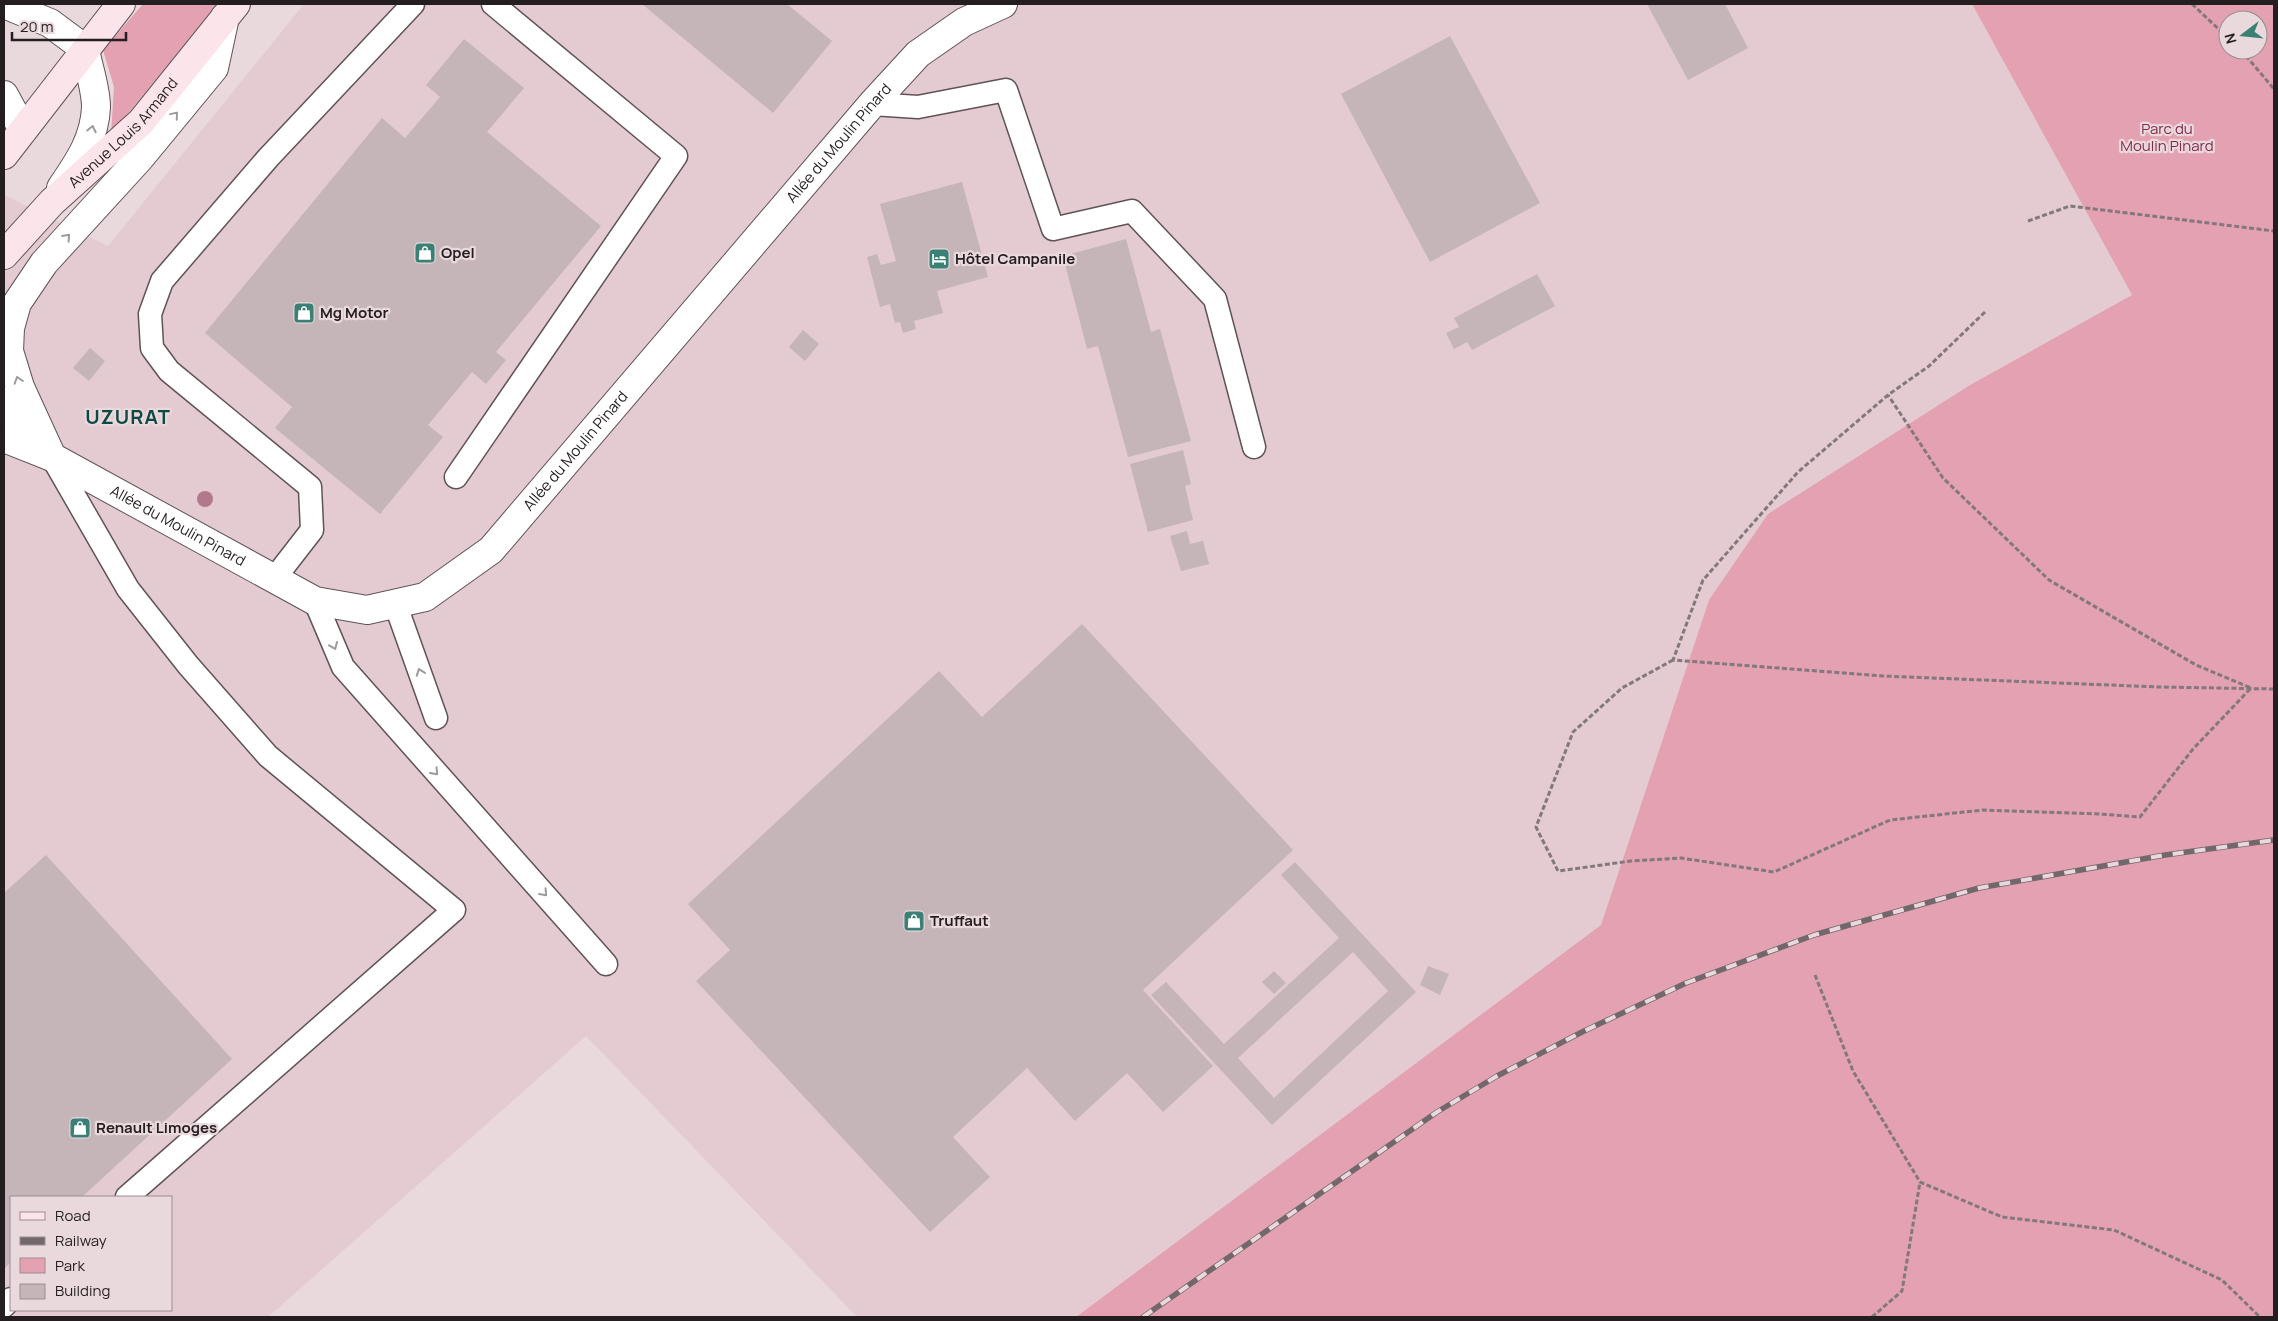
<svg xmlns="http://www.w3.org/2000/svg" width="2278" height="1321" font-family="Manrope,sans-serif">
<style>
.built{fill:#e3cbd1;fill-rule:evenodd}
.green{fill:#e3a1b2;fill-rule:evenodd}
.building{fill:#c5b5b9;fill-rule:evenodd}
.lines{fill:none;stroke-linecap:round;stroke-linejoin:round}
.service-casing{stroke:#605356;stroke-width:25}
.minor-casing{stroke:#605356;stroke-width:30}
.secondary-casing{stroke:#605356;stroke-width:30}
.path{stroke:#83787b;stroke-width:3;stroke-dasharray:5 2.5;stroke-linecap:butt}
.service{stroke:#fff;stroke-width:22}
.minor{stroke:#fff;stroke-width:28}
.secondary{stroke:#fbe4ea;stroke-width:28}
.rail-casing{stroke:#72686b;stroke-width:5.5}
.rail{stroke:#e9d9dd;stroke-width:4;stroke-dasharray:11;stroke-linecap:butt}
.tree{fill:#b2798c}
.oneway{stroke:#9c9a9b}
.labels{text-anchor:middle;stroke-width:4.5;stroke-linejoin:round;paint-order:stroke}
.park-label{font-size:15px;fill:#852a4a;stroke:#e9d9dd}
.street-label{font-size:15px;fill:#241e20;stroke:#e9d9dd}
.poi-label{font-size:15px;font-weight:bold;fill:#241e20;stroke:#e9d9dd;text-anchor:start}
.district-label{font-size:20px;font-weight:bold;letter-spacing:1px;fill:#0f4a42;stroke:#e9d9dd}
</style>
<rect width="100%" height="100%" fill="#e9d9dd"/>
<path class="built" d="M304 4H1972L2132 295 1970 385 1709 600 1601 925 1076 1317H857L586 1036 268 1317H4V195L108 246ZM11 1197H171V1310H11Z"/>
<path class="green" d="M143 4H218L111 134 114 87 103 50Z
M1972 4H2274V1317H1076L1601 925 1709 600 1768 514 1970 385 2132 295ZM2228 20H2258V50H2228Z"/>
<path class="building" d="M642 4H787L832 41 773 113Z
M1647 4H1725L1748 48 1688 80Z
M1450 36 1540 203 1430 262 1341 94Z
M464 39 524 88 487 132 601 226 496 352 506 360 486 384 472 372 428 425 443 437 380 514 275 428 292 407 205 333 382 118 405 138 440 97 426 85Z
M962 182 988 277 937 291 943 313 914 321 916 329 903 333 900 322 895 323 890 304 880 307 867 257 877 254 881 265 896 261 880 204Z
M1126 239 1151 332 1160 329 1191 441 1128 457 1098 346 1087 349 1063 256Z
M1537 274 1555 306 1472 350 1467 342 1454 349 1446 333 1459 327 1454 318Z
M803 330 819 344 805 361 789 347Z
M90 348 105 361 89 381 73 368Z
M1183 450 1191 484 1185 486 1193 520 1148 532 1130 464Z
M1187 531 1190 544 1203 541 1209 564 1181 571 1170 536Z
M1082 624 1293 850 1143 990 1213 1066 1163 1112 1127 1073 1075 1121 1027 1068 953 1137 990 1177 930 1232 696 981 730 950 688 904 939 671 982 717Z
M46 855 232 1059 82 1197H11V1262L4 1269V893Z
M1295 862 1416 992 1272 1125 1151 995 1166 982 1224 1044 1339 938 1281 875ZM1353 952 1388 991 1274 1098 1238 1058Z
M1428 966 1449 974 1440 995 1420 985Z
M1274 971 1286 983 1274 994 1262 982Z"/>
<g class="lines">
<g class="service-casing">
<path id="service" d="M872 104 918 107 1006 90 1053 229 1132 211 1215 299 1254 447
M52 457 128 589 188 665 268 756 454 910 127 1197
M456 477 676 156 493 4
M274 579 312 530 310 487 169 371 152 348 150 314 162 281 268 158 413 4
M315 601 343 667 606 964
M395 603 436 718
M4 1306 11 1299"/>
</g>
<g class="minor-casing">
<g id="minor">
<path d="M4 4 50 23 85 49C88 67 96 88 96 107 95 139 78 163 61 188"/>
<path d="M4 95 23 130"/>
<path d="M4 401 31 433"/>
<path id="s1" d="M4 438 52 457 315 601 367 610 425 597 491 550 872 104 918 54 964 22 1003 4"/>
<path d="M52 457 20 387 9 351 10 328 17 303 44 263 139 159 214 68 225 17"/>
</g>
</g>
<g class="secondary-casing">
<g id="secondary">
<path d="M4 155 121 4"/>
<path id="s2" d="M4 255 52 202 141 122 236 4"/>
</g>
</g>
<path class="path" d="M2192 4 2228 38
M2241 50 2274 89
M2028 221 2070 206 2274 231
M1985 312 1929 366 1888 395 1798 472 1703 580 1673 660 1883 676 2159 687 2274 689
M1673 660 1622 688 1573 732 1536 827 1558 871 1631 861 1681 858 1774 872 1890 820 1983 810 2100 814 2140 817 2193 749 2251 688 2196 665 2049 580 1943 478 1888 395
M1815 975 1853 1071 1920 1182 2002 1217 2114 1230 2222 1280 2260 1317
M1872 1317 1902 1291 1920 1182"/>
<use href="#service" class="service"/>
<use href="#minor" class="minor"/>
<use href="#secondary" class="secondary"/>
<g class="rail-casing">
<path id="rail" d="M1143 1317 1437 1112 1497 1076 1582 1032 1686 983 1814 935 1979 888 2165 855 2274 840"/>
</g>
<use href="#rail" class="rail"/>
</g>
<circle class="tree" cx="205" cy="499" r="8"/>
<defs><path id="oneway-chevron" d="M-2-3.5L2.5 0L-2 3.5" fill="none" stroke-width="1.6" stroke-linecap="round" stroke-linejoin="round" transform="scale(1.25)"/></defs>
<g class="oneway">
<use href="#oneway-chevron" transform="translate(175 115) rotate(-50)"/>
<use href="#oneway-chevron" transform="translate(92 129) rotate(-77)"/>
<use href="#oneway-chevron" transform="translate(67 237) rotate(-48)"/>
<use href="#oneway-chevron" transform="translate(18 380) rotate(-108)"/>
<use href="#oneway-chevron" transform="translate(334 646) rotate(67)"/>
<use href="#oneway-chevron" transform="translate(420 672) rotate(-110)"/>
<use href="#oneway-chevron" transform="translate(435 772) rotate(48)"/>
<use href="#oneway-chevron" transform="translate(544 893) rotate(48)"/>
</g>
<defs>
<g id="shop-square" transform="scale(1.125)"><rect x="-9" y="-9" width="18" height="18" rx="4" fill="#3b8075" stroke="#e9d9dd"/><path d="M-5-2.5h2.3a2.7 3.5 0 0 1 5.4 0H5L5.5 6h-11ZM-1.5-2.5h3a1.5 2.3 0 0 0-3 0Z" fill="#fff"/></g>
<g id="hotel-square" transform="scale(1.125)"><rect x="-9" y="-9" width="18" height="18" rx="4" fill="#3b8075" stroke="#e9d9dd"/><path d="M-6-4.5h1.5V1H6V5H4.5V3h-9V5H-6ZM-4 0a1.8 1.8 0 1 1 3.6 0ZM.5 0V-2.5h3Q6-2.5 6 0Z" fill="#fff"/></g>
</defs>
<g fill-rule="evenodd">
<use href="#shop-square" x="425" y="253"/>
<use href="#hotel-square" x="939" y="259"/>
<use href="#shop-square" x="304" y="313"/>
<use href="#shop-square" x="914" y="921"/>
<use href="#shop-square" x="80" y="1128"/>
</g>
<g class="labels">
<g class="park-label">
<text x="2167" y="134">Parc du<tspan x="2167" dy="17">Moulin Pinard</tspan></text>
</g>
<g class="street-label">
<text dy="5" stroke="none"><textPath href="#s2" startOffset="171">Avenue Louis Armand</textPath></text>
<text dy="5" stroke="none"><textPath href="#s1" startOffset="1080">Allée du Moulin Pinard</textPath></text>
<text dy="5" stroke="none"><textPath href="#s1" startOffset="675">Allée du Moulin Pinard</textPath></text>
<text dy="5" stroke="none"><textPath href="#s1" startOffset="195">Allée du Moulin Pinard</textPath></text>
</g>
<g class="poi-label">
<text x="441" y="258">Opel</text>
<text x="955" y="264">Hôtel Campanile</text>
<text x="320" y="318">Mg Motor</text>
<text x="930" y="926">Truffaut</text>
<text x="96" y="1133">Renault Limoges</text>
</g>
<g class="district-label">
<text x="128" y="424">UZURAT</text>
</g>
</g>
<rect width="2278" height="1321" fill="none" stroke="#241e20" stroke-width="10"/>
<rect x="10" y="1196" width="162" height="115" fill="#e9d9dd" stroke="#9a8e91"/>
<rect x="20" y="1212" width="25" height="8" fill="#fbe4ea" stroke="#9a8e91"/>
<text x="55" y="1221" font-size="15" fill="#241e20">Road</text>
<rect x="20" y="1237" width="25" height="8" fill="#72686b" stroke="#9a8e91"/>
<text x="55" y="1246" font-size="15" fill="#241e20">Railway</text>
<rect x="20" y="1258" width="25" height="15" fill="#e3a1b2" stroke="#9a8e91"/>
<text x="55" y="1271" font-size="15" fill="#241e20">Park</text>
<rect x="20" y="1284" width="25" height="15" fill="#c5b5b9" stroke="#9a8e91"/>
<text x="55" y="1296" font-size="15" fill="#241e20">Building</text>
<g transform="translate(2243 35) rotate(254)"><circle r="24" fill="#e9d9dd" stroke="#9a8e91"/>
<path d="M0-4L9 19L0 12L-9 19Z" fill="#3b8075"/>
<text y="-8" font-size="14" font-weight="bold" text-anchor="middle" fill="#241e20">N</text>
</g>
<path d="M12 32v8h114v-8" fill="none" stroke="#241e20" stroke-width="2.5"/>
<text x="20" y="32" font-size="15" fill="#241e20" stroke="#e9d9dd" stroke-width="4" paint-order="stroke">20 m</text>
</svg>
